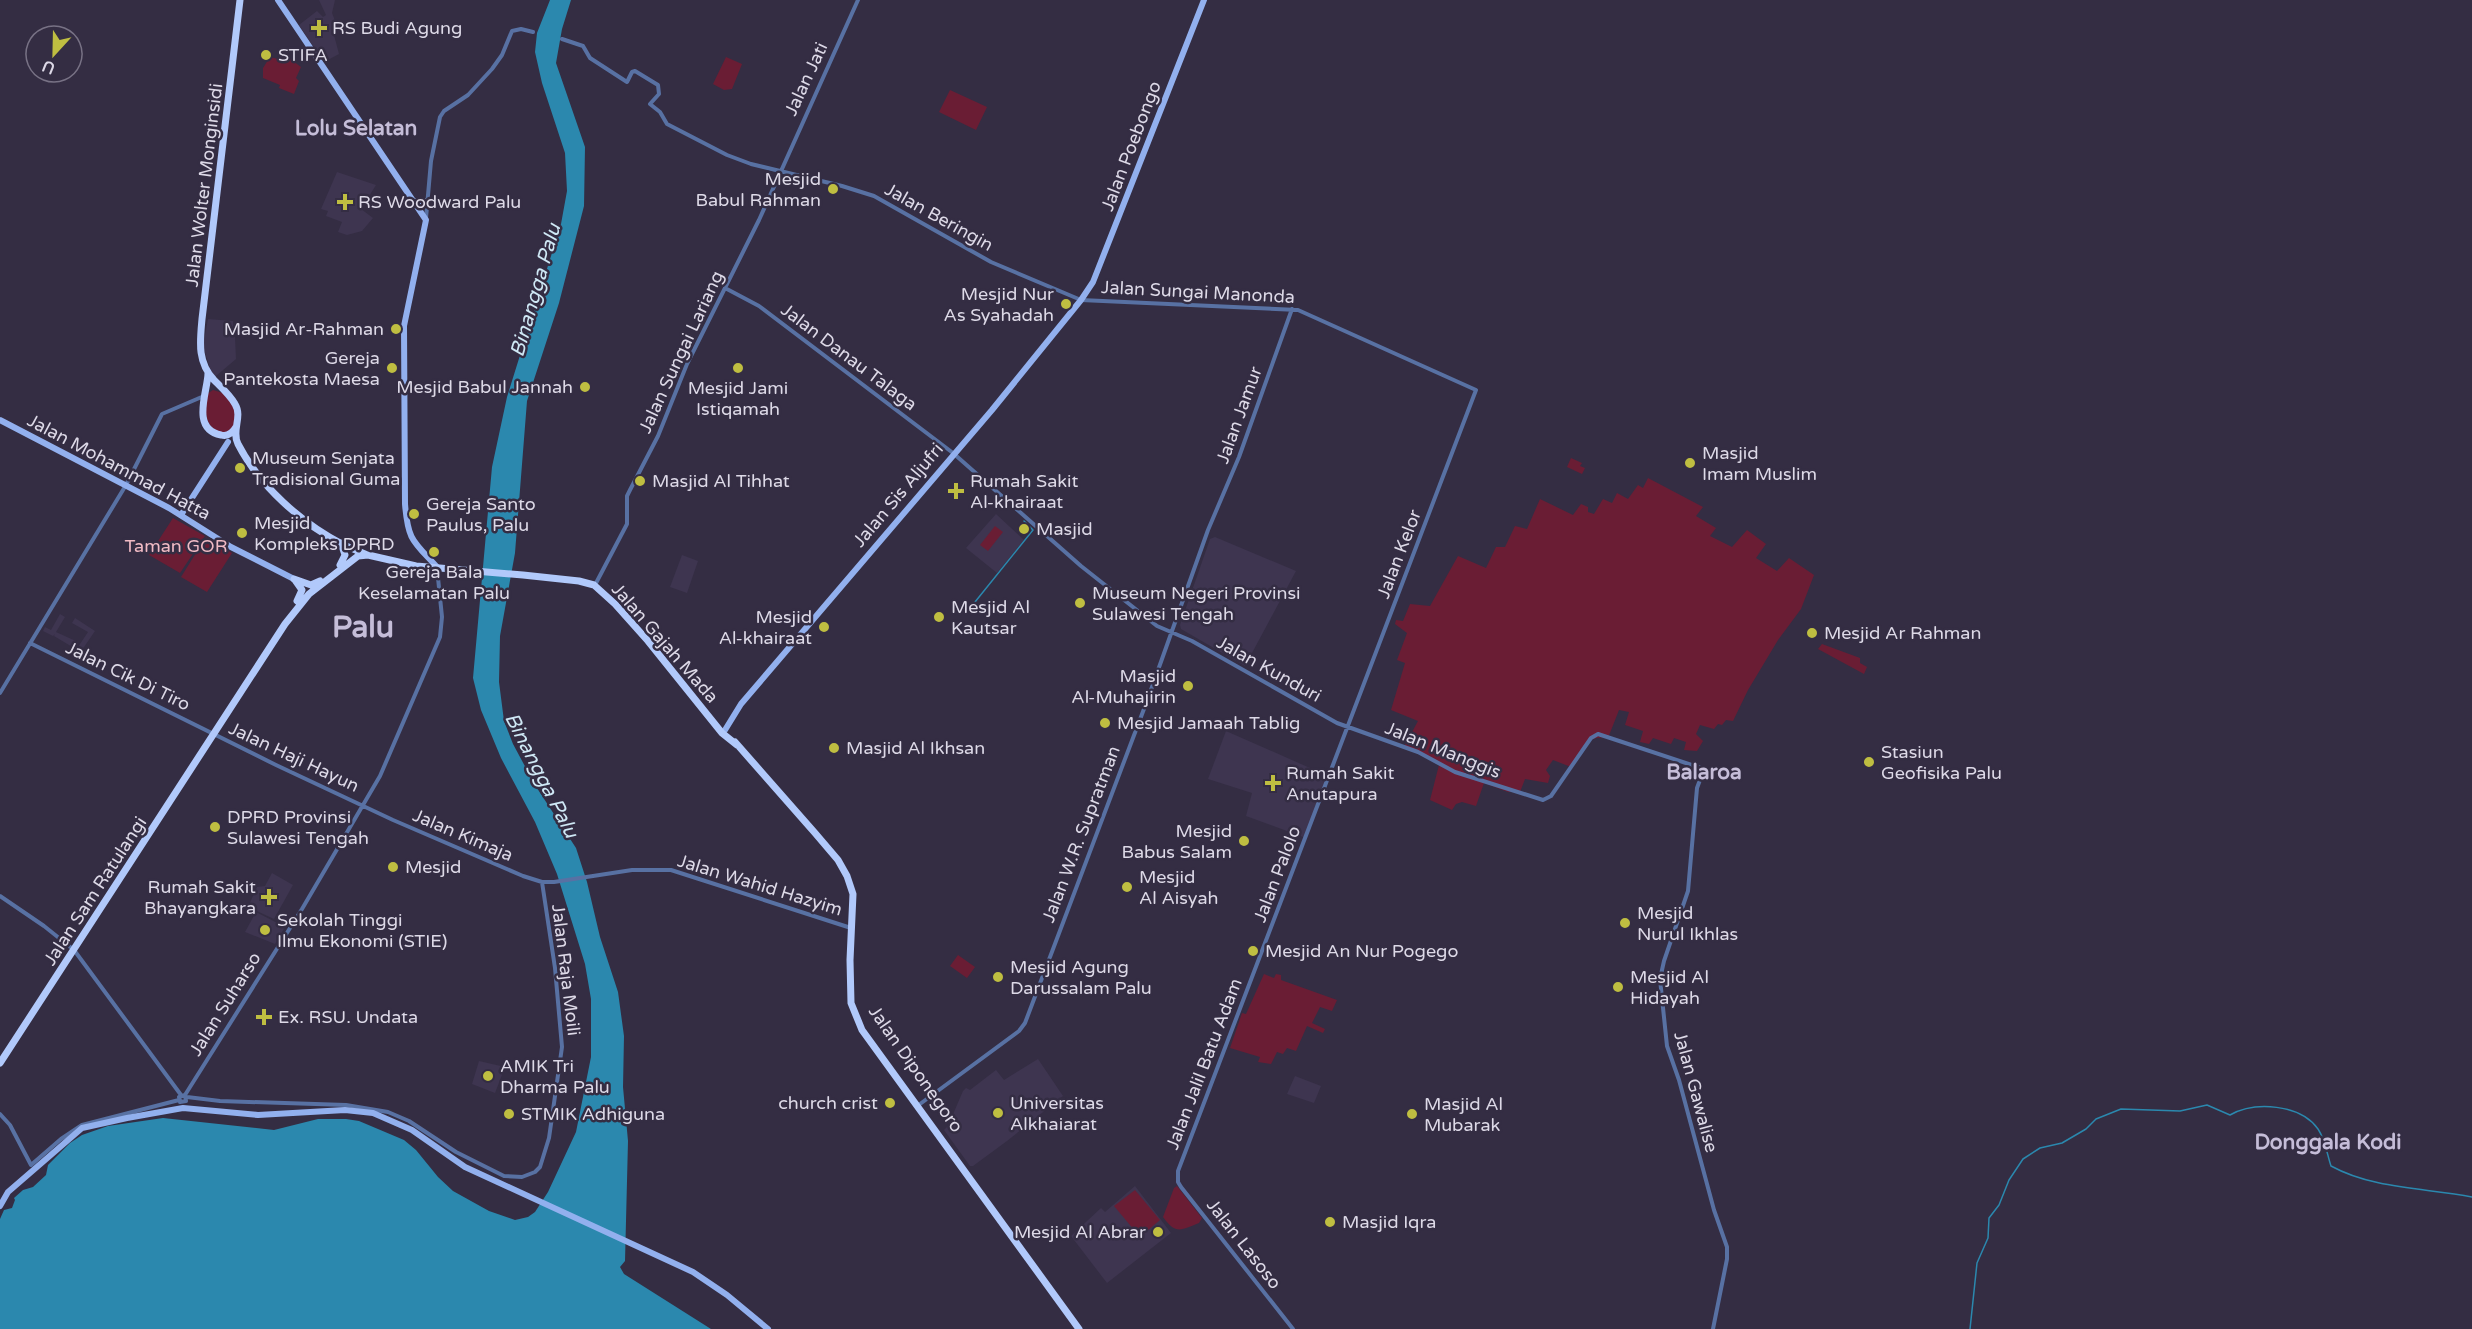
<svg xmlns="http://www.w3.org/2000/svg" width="2472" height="1329" font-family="'Varela Round',sans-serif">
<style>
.built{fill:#3e3550}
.green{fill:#6a1d34}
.water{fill:#2b88ae}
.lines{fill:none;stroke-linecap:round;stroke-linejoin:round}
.stream{stroke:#2b88ae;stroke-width:1.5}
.minor{stroke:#5871a3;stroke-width:4}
.major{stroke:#92b0ee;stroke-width:6}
.highway{stroke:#b1c9fb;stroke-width:7}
.poi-dot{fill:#bfbe41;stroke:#342d43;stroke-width:2}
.labels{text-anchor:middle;stroke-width:5;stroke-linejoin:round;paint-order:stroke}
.poi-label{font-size:18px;fill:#ddd9e7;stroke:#342d43;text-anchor:start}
.street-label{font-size:18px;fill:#ddd9e7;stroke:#342d43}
.park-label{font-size:18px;fill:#f1bbc5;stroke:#342d43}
.water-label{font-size:20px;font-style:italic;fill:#cfe8f5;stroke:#342d43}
.quarter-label{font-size:21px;font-weight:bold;fill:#c5bdd8;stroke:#342d43}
.town-label{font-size:30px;font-weight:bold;fill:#c5bdd8;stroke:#342d43}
</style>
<rect width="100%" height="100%" fill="#342d43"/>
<path class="built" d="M319 0H335L332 13 339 31 334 35 339 54 324 62 299 25 317 11 323 17 326 15Z
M337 172 376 185 361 209 373 218 362 231 347 235 338 232 342 222 326 216 328 211 321 209Z
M208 319 233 321V336L235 337 236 359 216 376 212 375 203 346Z
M996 514 1024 540 997 573 966 548Z
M1215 537 1296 571 1245 666 1181 629 1180 625 1210 539Z
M682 555 698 561 687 593 670 587Z
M60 614 65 617 56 632 78 642 74 648 54 636 55 634 53 636 43 631 45 627 51 630Z
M75 618 95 631 82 650 78 647 88 632 72 623Z
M1226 731 1326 775 1327 777 1306 838 1246 816 1252 793 1208 779Z
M272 873 293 885 274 919 248 907 257 887 265 886Z
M256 912 285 927 275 944 245 932Z
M1038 1059 1063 1096 1007 1141 973 1166H970L944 1130 948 1126 963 1091 966 1088 970 1090 996 1070 1004 1080Z
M479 1061 505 1067 495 1093 472 1084Z
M1295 1076 1321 1086 1314 1103 1287 1094Z
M1135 1186 1171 1233 1107 1283 1071 1236 1101 1208 1105 1212Z"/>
<path class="green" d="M285 55 301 67 296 78 299 81 294 94 279 88 280 85 263 78V68L270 57 282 60Z
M726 57 742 64 732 89 724 90 713 84Z
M950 90 987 107 976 130 939 112Z
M213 390 223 393 235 408V427L225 434C203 428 205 412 207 394Z
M1571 458 1582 463 1580 466 1585 468 1582 474 1567 467Z
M1648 478 1703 507 1696 516 1716 528 1710 536 1732 547 1747 530 1766 544 1756 558 1777 571 1789 558 1814 575 1801 609 1778 640 1748 690 1733 721 1726 720 1722 725 1718 724 1714 729 1700 725 1696 734 1703 741 1697 751 1684 750 1686 742 1674 738 1671 744 1653 738 1649 744 1640 742 1643 731 1625 725 1629 712 1619 710 1608 738C1585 735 1582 750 1571 767L1553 760 1546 770 1550 776 1548 783 1525 779 1520 792H1508L1484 783 1476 806 1462 802 1456 804 1452 810 1430 800 1439 765 1434 760 1404 747 1418 721 1391 710 1405 663 1397 660 1407 633 1395 624 1396 620 1403 621 1410 604 1430 606 1458 556 1486 568 1496 547H1505L1515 526 1527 529 1540 499 1573 515 1581 504 1588 507V512L1594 514 1603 499 1612 503 1617 493 1628 499 1638 485 1643 488Z
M173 518 205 536 180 573 149 555Z
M995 526 1003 532 988 551 980 545Z
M206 537 232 553 207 592 181 577Z
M1822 644 1860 658V663L1867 667 1864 674 1818 649Z
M958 955 975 967 967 978 950 966Z
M1264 974 1274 978 1276 974 1281 975V980L1337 1000 1332 1011 1320 1007 1312 1023 1325 1029 1323 1033 1307 1026 1296 1051 1287 1048 1283 1054 1277 1052 1271 1064 1258 1062 1260 1057 1230 1048 1242 1013 1246 1014Z
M1177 1186 1202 1218 1199 1223C1181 1230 1176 1235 1163 1217L1174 1188Z
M1135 1190 1160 1220 1140 1237 1114 1206Z"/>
<path class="water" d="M550 0H571L562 29 556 63 585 147 584 206 559 303 527 401 515 553 500 636 499 682 504 721 513 744 535 785 576 848 587 882 600 937 618 992 624 1036 623 1087 628 1141 625 1261 620 1267 624 1274 711 1329H0V1219L4 1210 12 1208 15 1200 14 1198 23 1190 33 1187 46 1175 48 1165 70 1143 82 1135 108 1126 163 1118 274 1130 318 1119H346L359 1121 404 1140 416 1150 438 1177 453 1191 489 1211 515 1220 528 1217 535 1212 548 1192 576 1132 591 1057V999L585 964 557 874 535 822 501 758 481 710 473 678 492 467 507 397 561 224 567 191 565 153 542 83 535 52 537 33Z"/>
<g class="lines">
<path class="stream" d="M975 602 1033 530 1024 521
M1970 1329 1977 1263 1988 1238 1989 1218 1999 1205 2009 1180 2023 1159 2040 1148 2062 1143 2086 1129 2096 1119 2121 1109 2180 1111 2207 1105 2230 1115C2255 1101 2300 1104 2318 1129 2325 1139 2327 1154 2331 1166 2373 1189 2425 1188 2472 1197"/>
<path class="minor" d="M562 39 583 46 590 58 627 82 632 72 635 71 658 85 659 94 650 104 660 112 667 124 727 155 751 164 842 186 874 196 991 262 1081 300 1298 310 1476 390 1178 1171V1182L1181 1187 1293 1329
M426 218 431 161 440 117 444 111 468 95 492 69 502 55 512 31 521 29 533 32
M725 288 759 306 953 453 1081 566 1157 626 1192 641 1337 723 1418 752 1455 772 1543 800 1551 796 1591 738 1598 734 1704 769 1697 788 1688 891 1664 961 1660 979 1667 1046 1679 1080 1714 1210 1727 1247V1259L1713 1329
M595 585 627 524V496L630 490 658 436 687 364 759 220 858 0
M30 643 276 765 393 820 523 876 542 882H554L632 870H671L851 928
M0 693 126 485 162 414 204 396
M0 896 44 926 74 950 181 1095
M185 1095 179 1097 180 1102 186 1101 185 1095 302 909 380 776 440 637 442 617 437 568
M187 1097 220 1101 346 1105 388 1112 409 1121 456 1152 504 1176 522 1177 535 1172 540 1167 549 1138 562 1047 555 968 542 882
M920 1104 1019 1031 1025 1023 1147 701 1208 530 1239 457 1292 309
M0 1114 10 1125 31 1165 61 1139 82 1125 179 1100"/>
<path class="major" d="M278 0 426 220 404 326 405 504C408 541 413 541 437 567
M415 201 422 202 427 201
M0 420 169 508 231 547 294 579
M181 515 228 442
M725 730 741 704 992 410 1081 300 1093 282 1204 0
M0 1206 8 1192 82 1128 127 1118 183 1108 258 1115 345 1110 373 1113 412 1130 465 1167 693 1272 727 1295 768 1329"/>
<path class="highway" d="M240 0 202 319C200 341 197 362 214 380 221 387 230 395 235 404 243 417 231 431 238 444 259 485 301 523 342 544 350 548 359 551 367 555
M208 373C208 391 190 429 221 435 228 437 233 432 236 427
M340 565 345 555 341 543
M294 579 311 585 320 581
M295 580 302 590 297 601
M735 742 815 833 838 860 847 876 853 894 850 960 851 1003 862 1030 1079 1329
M0 1063 285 624 309 594 358 556 368 555 416 566 523 575 579 581 594 585 615 604 648 641 722 733 737 745"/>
</g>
<g class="poi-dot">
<path d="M316 19h6v6h6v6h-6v6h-6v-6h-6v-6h6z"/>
<circle cx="266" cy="55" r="6"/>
<circle cx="833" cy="189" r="6"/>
<path d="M342 193h6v6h6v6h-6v6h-6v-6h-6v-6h6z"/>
<circle cx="1066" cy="304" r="6"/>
<circle cx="396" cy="329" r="6"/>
<circle cx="392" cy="368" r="6"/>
<circle cx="738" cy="368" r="6"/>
<circle cx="585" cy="387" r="6"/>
<circle cx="1690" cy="463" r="6"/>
<circle cx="240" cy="468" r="6"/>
<circle cx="640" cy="481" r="6"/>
<path d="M953 482h6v6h6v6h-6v6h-6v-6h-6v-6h6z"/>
<circle cx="414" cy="514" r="6"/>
<circle cx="1024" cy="529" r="6"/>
<circle cx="242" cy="533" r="6"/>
<circle cx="434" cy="552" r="6"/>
<circle cx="1080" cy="603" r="6"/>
<circle cx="939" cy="617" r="6"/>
<circle cx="824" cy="627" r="6"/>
<circle cx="1812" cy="633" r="6"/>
<circle cx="1188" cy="686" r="6"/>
<circle cx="1105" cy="723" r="6"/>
<circle cx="834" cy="748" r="6"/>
<circle cx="1869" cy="762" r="6"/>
<path d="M1270 774h6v6h6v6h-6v6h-6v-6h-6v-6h6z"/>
<circle cx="215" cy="827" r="6"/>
<circle cx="1244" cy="841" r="6"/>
<circle cx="393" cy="867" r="6"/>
<circle cx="1127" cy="887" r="6"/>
<path d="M266 888h6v6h6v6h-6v6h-6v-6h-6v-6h6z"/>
<circle cx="1625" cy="923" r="6"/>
<circle cx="265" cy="930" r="6"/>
<circle cx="1253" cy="951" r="6"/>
<circle cx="998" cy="977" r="6"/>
<circle cx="1618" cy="987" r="6"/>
<path d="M261 1008h6v6h6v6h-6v6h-6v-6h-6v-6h6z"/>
<circle cx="488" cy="1076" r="6"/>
<circle cx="890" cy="1103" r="6"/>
<circle cx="998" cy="1113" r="6"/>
<circle cx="509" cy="1114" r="6"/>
<circle cx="1412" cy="1114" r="6"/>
<circle cx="1330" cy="1222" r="6"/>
<circle cx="1158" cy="1232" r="6"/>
</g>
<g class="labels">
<g class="poi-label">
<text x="332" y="34">RS Budi Agung</text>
<text x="278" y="61">STIFA</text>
<text x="821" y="185" text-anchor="end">Mesjid<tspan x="821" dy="21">Babul Rahman</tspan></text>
<text x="358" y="208">RS Woodward Palu</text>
<text x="1054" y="300" text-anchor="end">Mesjid Nur<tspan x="1054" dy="21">As Syahadah</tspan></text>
<text x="384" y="335" text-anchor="end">Masjid Ar-Rahman</text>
<text x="380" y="364" text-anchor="end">Gereja<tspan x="380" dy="21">Pantekosta Maesa</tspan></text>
<text x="573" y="393" text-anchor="end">Mesjid Babul Jannah</text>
<text x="738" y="394" text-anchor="middle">Mesjid Jami<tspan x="738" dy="21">Istiqamah</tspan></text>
<text x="1702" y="459">Masjid<tspan x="1702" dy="21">Imam Muslim</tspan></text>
<text x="252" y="464">Museum Senjata<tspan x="252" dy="21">Tradisional Guma</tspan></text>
<text x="652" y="487">Masjid Al Tihhat</text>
<text x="970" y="487">Rumah Sakit<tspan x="970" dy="21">Al-khairaat</tspan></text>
<text x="426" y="510">Gereja Santo<tspan x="426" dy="21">Paulus, Palu</tspan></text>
<text x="254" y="529">Mesjid<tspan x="254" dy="21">Kompleks DPRD</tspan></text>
<text x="1036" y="535">Masjid</text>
<text x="434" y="578" text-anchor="middle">Gereja Bala<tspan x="434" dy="21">Keselamatan Palu</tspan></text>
<text x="1092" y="599">Museum Negeri Provinsi<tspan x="1092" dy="21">Sulawesi Tengah</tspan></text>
<text x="951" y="613">Mesjid Al<tspan x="951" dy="21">Kautsar</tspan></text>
<text x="812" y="623" text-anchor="end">Mesjid<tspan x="812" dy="21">Al-khairaat</tspan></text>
<text x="1824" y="639">Mesjid Ar Rahman</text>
<text x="1176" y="682" text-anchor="end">Masjid<tspan x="1176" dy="21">Al-Muhajirin</tspan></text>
<text x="1117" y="729">Mesjid Jamaah Tablig</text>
<text x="846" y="754">Masjid Al Ikhsan</text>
<text x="1881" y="758">Stasiun<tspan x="1881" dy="21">Geofisika Palu</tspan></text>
<text x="1286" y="779">Rumah Sakit<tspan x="1286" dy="21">Anutapura</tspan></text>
<text x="227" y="823">DPRD Provinsi<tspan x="227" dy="21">Sulawesi Tengah</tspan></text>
<text x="1232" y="837" text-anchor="end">Mesjid<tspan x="1232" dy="21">Babus Salam</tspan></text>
<text x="405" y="873">Mesjid</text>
<text x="1139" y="883">Mesjid<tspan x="1139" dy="21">Al Aisyah</tspan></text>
<text x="256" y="893" text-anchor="end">Rumah Sakit<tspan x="256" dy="21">Bhayangkara</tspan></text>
<text x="1637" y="919">Mesjid<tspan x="1637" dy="21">Nurul Ikhlas</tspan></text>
<text x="277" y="926">Sekolah Tinggi<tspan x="277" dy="21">Ilmu Ekonomi (STIE)</tspan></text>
<text x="1265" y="957">Mesjid An Nur Pogego</text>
<text x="1010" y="973">Mesjid Agung<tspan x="1010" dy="21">Darussalam Palu</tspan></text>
<text x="1630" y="983">Mesjid Al<tspan x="1630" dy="21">Hidayah</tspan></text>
<text x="278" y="1023">Ex. RSU. Undata</text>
<text x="500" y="1072">AMIK Tri<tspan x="500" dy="21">Dharma Palu</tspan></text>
<text x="878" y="1109" text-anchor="end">church crist</text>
<text x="1010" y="1109">Universitas<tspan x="1010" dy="21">Alkhaiarat</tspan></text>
<text x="1424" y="1110">Masjid Al<tspan x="1424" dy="21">Mubarak</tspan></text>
<text x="521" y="1120">STMIK Adhiguna</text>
<text x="1342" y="1228">Masjid Iqra</text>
<text x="1146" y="1238" text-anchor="end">Mesjid Al Abrar</text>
</g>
<g class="street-label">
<text transform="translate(806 79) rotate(-65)" y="6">Jalan Jati</text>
<text transform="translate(1131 146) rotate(-69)" y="6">Jalan Poebongo</text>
<text transform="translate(204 185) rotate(-83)" y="6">Jalan Wolter Monginsidi</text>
<text transform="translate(939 217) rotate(29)" y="6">Jalan Beringin</text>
<text transform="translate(1198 292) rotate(3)" y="6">Jalan Sungai Manonda</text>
<text transform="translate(681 352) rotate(-65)" y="6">Jalan Sungai Lariang</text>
<text transform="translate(849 357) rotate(37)" y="6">Jalan Danau Talaga</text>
<text transform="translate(1239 415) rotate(-70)" y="6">Jalan Jamur</text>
<text transform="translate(119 467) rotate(28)" y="6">Jalan Mohammad Hatta</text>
<text transform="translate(898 495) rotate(-50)" y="6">Jalan Sis Aljufri</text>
<text transform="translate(1399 554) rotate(-69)" y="6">Jalan Kelor</text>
<text transform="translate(665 643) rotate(49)" y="6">Jalan Gajah Mada</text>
<text transform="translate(1269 669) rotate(29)" y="6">Jalan Kunduri</text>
<text transform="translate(128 676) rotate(26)" y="6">Jalan Cik Di Tiro</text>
<text transform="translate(1443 750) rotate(22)" y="6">Jalan Manggis</text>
<text transform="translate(294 757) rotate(25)" y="6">Jalan Haji Hayun</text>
<text transform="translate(1081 834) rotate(-69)" y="6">Jalan W.R. Supratman</text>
<text transform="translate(463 835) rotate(23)" y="6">Jalan Kimaja</text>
<text transform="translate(1277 874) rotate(-69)" y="6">Jalan Palolo</text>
<text transform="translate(760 885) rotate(17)" y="6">Jalan Wahid Hazyim</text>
<text transform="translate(95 891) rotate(-57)" y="6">Jalan Sam Ratulangi</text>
<text transform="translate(566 970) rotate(83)" y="6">Jalan Raja Moili</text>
<text transform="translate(225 1004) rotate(-58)" y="6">Jalan Suharso</text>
<text transform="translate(1204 1064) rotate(-69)" y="6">Jalan Jalil Batu Adam</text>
<text transform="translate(916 1069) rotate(55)" y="6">Jalan Diponegoro</text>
<text transform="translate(1696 1092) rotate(75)" y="6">Jalan Gawalise</text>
<text transform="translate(1244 1244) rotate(52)" y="6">Jalan Lasoso</text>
</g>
<g class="park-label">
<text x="176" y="552">Taman GOR</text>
</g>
<g class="water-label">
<text transform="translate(535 290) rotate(-74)" y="7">Binangga Palu</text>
<text transform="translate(542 775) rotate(63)" y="7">Binangga Palu</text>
</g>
<g class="quarter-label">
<text x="356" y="135">Lolu Selatan</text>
<text x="1704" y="779">Balaroa</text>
<text x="2328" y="1149">Donggala Kodi</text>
</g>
<g class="town-label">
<text x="363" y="637">Palu</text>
</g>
</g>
<g transform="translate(54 54) rotate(202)"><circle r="28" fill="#342d43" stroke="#787285" stroke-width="1.5"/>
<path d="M0-4.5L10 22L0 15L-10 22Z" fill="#bfbe41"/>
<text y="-9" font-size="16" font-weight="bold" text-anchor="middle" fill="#ddd9e7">U</text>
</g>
</svg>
